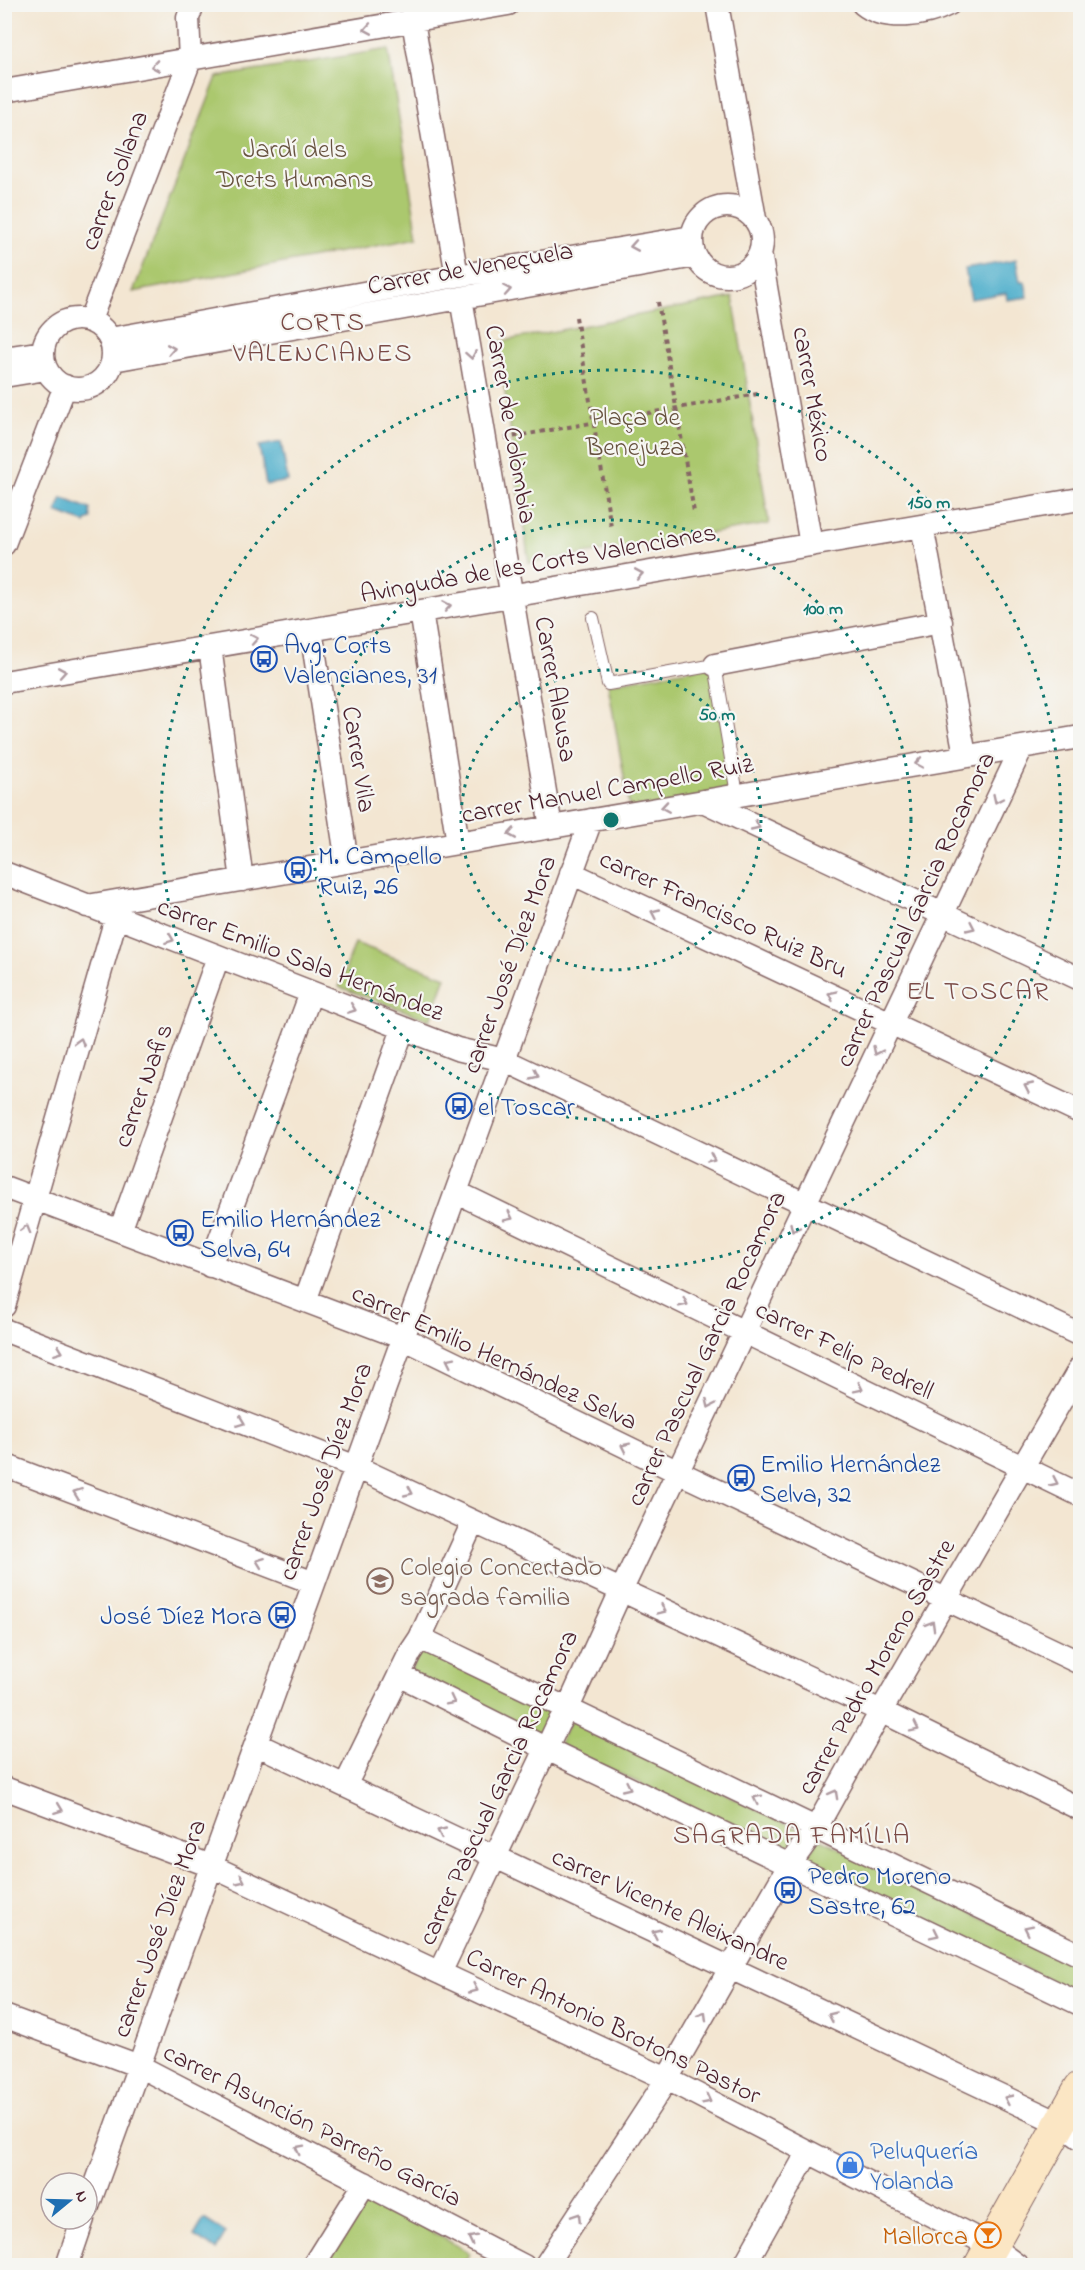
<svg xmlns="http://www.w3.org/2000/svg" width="1085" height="2270" font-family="'Indie Flower',sans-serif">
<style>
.green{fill:#abc86e;stroke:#7a744c;stroke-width:1.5}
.water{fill:#4cadcb;stroke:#4b667b;stroke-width:1.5}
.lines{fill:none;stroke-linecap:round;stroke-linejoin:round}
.lane-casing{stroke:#856565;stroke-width:14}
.street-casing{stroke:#856565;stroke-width:25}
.secondary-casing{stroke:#856565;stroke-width:34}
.path{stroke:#856565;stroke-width:4;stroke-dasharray:4.5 4.5;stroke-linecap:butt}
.lane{stroke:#fff;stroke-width:12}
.street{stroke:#fff;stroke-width:22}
.secondary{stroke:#fbe6c4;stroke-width:32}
.oneway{stroke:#ae9aa0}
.ring{fill:none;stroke:#0f766e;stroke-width:3;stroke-dasharray:3 6}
.labels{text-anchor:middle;stroke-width:4.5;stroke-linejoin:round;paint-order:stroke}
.park-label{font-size:26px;fill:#67523f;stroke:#f6f6f2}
.street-label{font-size:26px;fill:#4a1f2b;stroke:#f6f6f2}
.transit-label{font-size:26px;fill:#164399;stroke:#f6f6f2;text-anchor:start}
.education-label{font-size:26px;fill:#785e54;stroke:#f6f6f2;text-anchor:start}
.shop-label{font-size:26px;fill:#366cbe;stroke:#f6f6f2;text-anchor:start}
.food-label{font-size:26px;fill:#c56008;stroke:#f6f6f2;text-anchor:end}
.neighbourhood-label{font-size:27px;letter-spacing:1.5px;fill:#7a4a46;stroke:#f6f6f2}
.centre{fill:#0f766e;stroke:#f6f6f2;stroke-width:3}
.ring-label{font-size:18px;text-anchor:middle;font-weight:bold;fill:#0f766e;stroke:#f6f6f2;stroke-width:4.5;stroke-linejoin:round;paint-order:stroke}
</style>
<rect width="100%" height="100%" fill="#f6f6f2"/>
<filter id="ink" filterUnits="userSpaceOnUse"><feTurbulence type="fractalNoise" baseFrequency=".0167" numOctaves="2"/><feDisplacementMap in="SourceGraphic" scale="12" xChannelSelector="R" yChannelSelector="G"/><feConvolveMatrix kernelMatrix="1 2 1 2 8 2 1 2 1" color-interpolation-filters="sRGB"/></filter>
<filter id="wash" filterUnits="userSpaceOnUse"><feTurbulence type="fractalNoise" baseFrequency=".008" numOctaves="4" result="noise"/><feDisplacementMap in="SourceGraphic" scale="24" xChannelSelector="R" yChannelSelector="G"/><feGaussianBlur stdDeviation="1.35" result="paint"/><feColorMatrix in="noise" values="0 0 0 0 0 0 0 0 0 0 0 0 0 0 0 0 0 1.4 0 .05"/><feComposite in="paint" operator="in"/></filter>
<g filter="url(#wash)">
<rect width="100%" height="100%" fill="#f3e6d2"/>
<path class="green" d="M388 49 418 237 133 292 217 77Z
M733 297 769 524 529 563 498 342Z
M715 665 737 794 630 812 608 684Z
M355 943 446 977 430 1020 339 987Z
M422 1648 552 1711 539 1736 410 1672Z
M572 1719 800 1830 786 1852 558 1745Z
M819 1838 1080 1966V1995L806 1861Z
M360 2191 470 2253 462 2265 313 2266Z"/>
<path class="water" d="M1016 260 1020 282H1025L1028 297 1007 300 1006 293 971 299 965 269Z
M281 442 288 481 266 485 259 446Z
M62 498 90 509 91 519 86 521 85 523 56 512Z
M204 2219 226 2233 216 2250 194 2236Z"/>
</g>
<g filter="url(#ink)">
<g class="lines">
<g class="lane-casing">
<path id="lane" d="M593 618 608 684 715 665 737 794"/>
</g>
<g class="street-casing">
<path id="street" d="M717 4 755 219
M863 4C885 22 926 16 949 4
M413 21 457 276
M4 91 508 4
M692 241a35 35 0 1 1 70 0a35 35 0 1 1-70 0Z
M760 253 811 545
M461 298 551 827
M43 354a35 35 0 1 1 70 0a35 35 0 1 1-70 0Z
M90 320 190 60 188 18 193 4
M110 339 457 276 692 237
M4 358 43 352
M113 360 695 256
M4 376 46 369
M922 526 965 755
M4 544 65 386
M421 611 458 843
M311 630 347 862
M210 647 242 880
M715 665 941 622
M4 682 1080 499
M703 801 1080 979
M4 873 457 1049 504 1060 1080 1335
M571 873 1080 1112
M87 906 1080 737
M4 1187 403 1338 678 1472 1080 1663
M456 1192 1080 1495
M120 1231 218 957
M210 1266 311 993
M305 1301 403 1029
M4 1306 116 918
M4 1330 356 1467 881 1711 1080 1809
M4 1465 314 1583
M420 1638 1080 1955
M399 1675 547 1749 1080 2004
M256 1744 1061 2124 1080 2138
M345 1786 410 1653 420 1638 473 1522
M4 1788 211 1866 667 2079 991 2246 1018 2266
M440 1973 558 1724 568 1708 621 1591 1022 747
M4 2016 139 2066 524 2266
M87 2209 591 820
M67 2266 83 2219
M313 2266 365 2183
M545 2266 667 2079 790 1864 816 1828 881 1711 1080 1368
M744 2266 808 2152"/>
</g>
<g class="secondary-casing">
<path id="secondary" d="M980 2266 1080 2088"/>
</g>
<path class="path" d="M658 302 694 512
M576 317 611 527
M505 438 758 394"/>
<use href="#lane" class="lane"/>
<use href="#street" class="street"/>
<use href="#secondary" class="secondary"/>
</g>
<defs><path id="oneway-chevron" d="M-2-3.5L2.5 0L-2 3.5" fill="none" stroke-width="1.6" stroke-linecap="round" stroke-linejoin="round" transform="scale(1.5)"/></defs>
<g class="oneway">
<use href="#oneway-chevron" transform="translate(368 29) rotate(170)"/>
<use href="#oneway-chevron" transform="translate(155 66) rotate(171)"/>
<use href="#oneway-chevron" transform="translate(634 246) rotate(170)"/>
<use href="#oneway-chevron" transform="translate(507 290) rotate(-10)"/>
<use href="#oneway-chevron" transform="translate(171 349) rotate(-10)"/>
<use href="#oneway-chevron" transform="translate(471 355) rotate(80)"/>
<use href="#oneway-chevron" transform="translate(639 574) rotate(-10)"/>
<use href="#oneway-chevron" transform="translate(447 606) rotate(-10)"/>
<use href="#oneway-chevron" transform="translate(254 639) rotate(-10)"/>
<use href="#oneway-chevron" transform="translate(62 672) rotate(-10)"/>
<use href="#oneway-chevron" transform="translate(919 763) rotate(170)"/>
<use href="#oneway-chevron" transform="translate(997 799) rotate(115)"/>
<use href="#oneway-chevron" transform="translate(665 807) rotate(171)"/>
<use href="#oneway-chevron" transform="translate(756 826) rotate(25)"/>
<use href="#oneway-chevron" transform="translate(512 834) rotate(170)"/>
<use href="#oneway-chevron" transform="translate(655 913) rotate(-155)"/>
<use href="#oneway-chevron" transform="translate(971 927) rotate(25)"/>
<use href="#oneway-chevron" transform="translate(170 939) rotate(21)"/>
<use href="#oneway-chevron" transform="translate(832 995) rotate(-155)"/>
<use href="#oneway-chevron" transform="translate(352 1009) rotate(21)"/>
<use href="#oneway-chevron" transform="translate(80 1042) rotate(-74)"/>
<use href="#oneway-chevron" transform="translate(877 1051) rotate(115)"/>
<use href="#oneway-chevron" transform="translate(535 1075) rotate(25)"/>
<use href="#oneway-chevron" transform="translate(1028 1087) rotate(-155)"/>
<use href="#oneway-chevron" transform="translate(711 1159) rotate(25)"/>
<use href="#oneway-chevron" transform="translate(509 1217) rotate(26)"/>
<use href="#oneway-chevron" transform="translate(794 1228) rotate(115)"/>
<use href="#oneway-chevron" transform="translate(26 1229) rotate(-74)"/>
<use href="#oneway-chevron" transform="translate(684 1303) rotate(26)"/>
<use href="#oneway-chevron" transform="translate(59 1351) rotate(21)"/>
<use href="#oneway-chevron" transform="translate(450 1361) rotate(-154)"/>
<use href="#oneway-chevron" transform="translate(859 1388) rotate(26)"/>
<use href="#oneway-chevron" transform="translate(710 1404) rotate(115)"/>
<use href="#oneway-chevron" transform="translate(241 1422) rotate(21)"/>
<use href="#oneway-chevron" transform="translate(625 1447) rotate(-154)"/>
<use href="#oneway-chevron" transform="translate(1054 1482) rotate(25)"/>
<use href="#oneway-chevron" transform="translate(409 1492) rotate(25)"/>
<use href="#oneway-chevron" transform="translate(77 1493) rotate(-159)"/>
<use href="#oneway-chevron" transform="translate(260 1562) rotate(-159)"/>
<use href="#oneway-chevron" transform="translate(662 1610) rotate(25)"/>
<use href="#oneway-chevron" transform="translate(931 1625) rotate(-60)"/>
<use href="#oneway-chevron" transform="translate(451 1701) rotate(27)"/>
<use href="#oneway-chevron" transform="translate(915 1728) rotate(26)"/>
<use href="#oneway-chevron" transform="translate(627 1787) rotate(25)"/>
<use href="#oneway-chevron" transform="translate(834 1794) rotate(-61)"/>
<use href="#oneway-chevron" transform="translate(757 1799) rotate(-154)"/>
<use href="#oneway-chevron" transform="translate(59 1809) rotate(21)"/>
<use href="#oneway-chevron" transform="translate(441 1832) rotate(-155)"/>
<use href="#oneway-chevron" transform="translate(241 1880) rotate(25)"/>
<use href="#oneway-chevron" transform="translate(1028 1929) rotate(-154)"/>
<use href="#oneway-chevron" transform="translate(656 1933) rotate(-155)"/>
<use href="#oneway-chevron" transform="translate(935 1934) rotate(26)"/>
<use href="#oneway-chevron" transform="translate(474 1989) rotate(25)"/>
<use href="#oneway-chevron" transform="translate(703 2016) rotate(-60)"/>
<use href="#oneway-chevron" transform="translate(832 2016) rotate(-155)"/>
<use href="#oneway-chevron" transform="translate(1008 2099) rotate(-155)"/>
<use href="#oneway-chevron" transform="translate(707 2100) rotate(27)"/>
<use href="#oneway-chevron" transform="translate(299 2149) rotate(-153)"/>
<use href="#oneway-chevron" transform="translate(577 2217) rotate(-57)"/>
<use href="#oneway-chevron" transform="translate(472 2239) rotate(-153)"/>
</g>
</g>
<g class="ring">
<circle cx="611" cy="820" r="150"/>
<circle cx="611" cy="820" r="300"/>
<circle cx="611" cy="820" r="450"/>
</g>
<defs>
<g id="bus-ring" transform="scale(1.35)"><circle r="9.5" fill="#f6f6f2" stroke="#1a4fb4" stroke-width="1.5"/><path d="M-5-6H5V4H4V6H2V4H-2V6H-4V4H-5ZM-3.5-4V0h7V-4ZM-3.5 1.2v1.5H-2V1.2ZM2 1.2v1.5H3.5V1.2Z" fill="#1a4fb4"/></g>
<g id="school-ring" transform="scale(1.35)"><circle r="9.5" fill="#f6f6f2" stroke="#8d6e63" stroke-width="1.5"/><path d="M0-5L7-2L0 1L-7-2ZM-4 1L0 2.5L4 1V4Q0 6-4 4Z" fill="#8d6e63"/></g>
<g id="shop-ring" transform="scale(1.35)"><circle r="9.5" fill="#f6f6f2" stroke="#3f7fe0" stroke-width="1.5"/><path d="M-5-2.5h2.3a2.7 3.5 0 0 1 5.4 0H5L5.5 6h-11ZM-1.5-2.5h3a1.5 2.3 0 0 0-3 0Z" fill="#3f7fe0"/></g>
<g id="bar-ring" transform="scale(1.35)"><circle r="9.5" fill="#f6f6f2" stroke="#e8710a" stroke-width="1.5"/><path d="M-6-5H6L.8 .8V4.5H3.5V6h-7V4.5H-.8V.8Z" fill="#e8710a"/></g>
</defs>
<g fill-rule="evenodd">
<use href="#bus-ring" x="264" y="659"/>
<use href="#bus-ring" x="298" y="870"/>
<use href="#bus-ring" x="459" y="1106"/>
<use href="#bus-ring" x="180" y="1233"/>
<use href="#bus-ring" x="741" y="1478"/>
<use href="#school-ring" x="380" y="1581"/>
<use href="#bus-ring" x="282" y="1615"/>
<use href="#bus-ring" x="788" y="1890"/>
<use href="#shop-ring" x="850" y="2165"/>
<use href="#bar-ring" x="988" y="2235"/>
</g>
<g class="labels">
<g class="park-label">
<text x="295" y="157">Jardí dels<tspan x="295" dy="30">Drets Humans</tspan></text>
<text x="635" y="425">Plaça de<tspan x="635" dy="30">Benejuza</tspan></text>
</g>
<g class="street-label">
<text transform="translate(113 180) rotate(-69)" y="9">carrer Sollana</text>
<text transform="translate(470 267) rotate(-10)" y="9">Carrer de Veneçuela</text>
<text transform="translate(814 394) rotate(80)" y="9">carrer México</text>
<text transform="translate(512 424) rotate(80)" y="9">Carrer de Colòmbia</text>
<text transform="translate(538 562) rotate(-10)" y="9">Avinguda de les Corts Valencianes</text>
<text transform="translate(557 689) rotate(80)" y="9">Carrer Alausa</text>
<text transform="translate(360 759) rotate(81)" y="9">Carrer Vila</text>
<text transform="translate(607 788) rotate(-10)" y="9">carrer Manuel Campello Ruiz</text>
<text transform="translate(914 909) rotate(-65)" y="9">carrer Pascual Garcia Rocamora</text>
<text transform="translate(724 913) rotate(25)" y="9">carrer Francisco Ruiz Bru</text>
<text transform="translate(301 958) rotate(21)" y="9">carrer Emilio Sala Hernández</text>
<text transform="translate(508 964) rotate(-70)" y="9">carrer José Díez Mora</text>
<text transform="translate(142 1085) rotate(-70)" y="9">carrer Nafis</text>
<text transform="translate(705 1348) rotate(-65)" y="9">carrer Pascual Garcia Rocamora</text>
<text transform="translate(845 1349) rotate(26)" y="9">carrer Felip Pedrell</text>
<text transform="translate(495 1356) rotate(25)" y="9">carrer Emilio Hernández Selva</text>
<text transform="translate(324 1471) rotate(-70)" y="9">carrer José Díez Mora</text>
<text transform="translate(875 1666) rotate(-60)" y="9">carrer Pedro Moreno Sastre</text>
<text transform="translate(497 1787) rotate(-65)" y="9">carrer Pascual Garcia Rocamora</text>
<text transform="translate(671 1908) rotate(25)" y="9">carrer Vicente Aleixandre</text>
<text transform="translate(158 1928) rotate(-70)" y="9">carrer José Díez Mora</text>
<text transform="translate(614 2025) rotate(26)" y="9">Carrer Antonio Brotons Pastor</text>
<text transform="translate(313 2124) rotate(27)" y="9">carrer Asunción Parreño García</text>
</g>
<g class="transit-label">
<text x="284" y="653">Avg. Corts<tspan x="284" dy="30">Valencianes, 31</tspan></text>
<text x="318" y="864">M. Campello<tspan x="318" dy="30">Ruiz, 26</tspan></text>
<text x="478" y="1115">el Toscar</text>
<text x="200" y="1227">Emilio Hernández<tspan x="200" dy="30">Selva, 64</tspan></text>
<text x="760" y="1472">Emilio Hernández<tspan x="760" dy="30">Selva, 32</tspan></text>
<text x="262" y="1624" text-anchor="end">José Díez Mora</text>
<text x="808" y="1884">Pedro Moreno<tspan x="808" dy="30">Sastre, 62</tspan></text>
</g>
<g class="education-label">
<text x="400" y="1575">Colegio Concertado<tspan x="400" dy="30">sagrada familia</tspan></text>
</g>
<g class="shop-label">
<text x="870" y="2159">Peluquería<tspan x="870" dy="30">Yolanda</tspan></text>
</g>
<g class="food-label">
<text x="968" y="2244">Mallorca</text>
</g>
<g class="neighbourhood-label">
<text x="323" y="330">CORTS<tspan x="323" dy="31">VALENCIANES</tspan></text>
<text x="978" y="999">EL TOSCAR</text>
<text x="792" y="1843">SAGRADA FAMÍLIA</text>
</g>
</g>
<circle cx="611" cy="820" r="9" class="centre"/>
<g class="ring-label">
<text x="929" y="508">150 m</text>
<text x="823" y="614">100 m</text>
<text x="717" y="720">50 m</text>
</g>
<rect width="1085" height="2270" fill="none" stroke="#f6f6f2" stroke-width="24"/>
<g transform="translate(69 2201) rotate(71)"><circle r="28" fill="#f6f6f2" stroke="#b1a0a2" stroke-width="1.5"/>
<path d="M0-4.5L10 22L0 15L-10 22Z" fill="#1f6fb2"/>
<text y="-9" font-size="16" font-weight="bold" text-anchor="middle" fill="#4a1f2b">N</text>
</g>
</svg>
